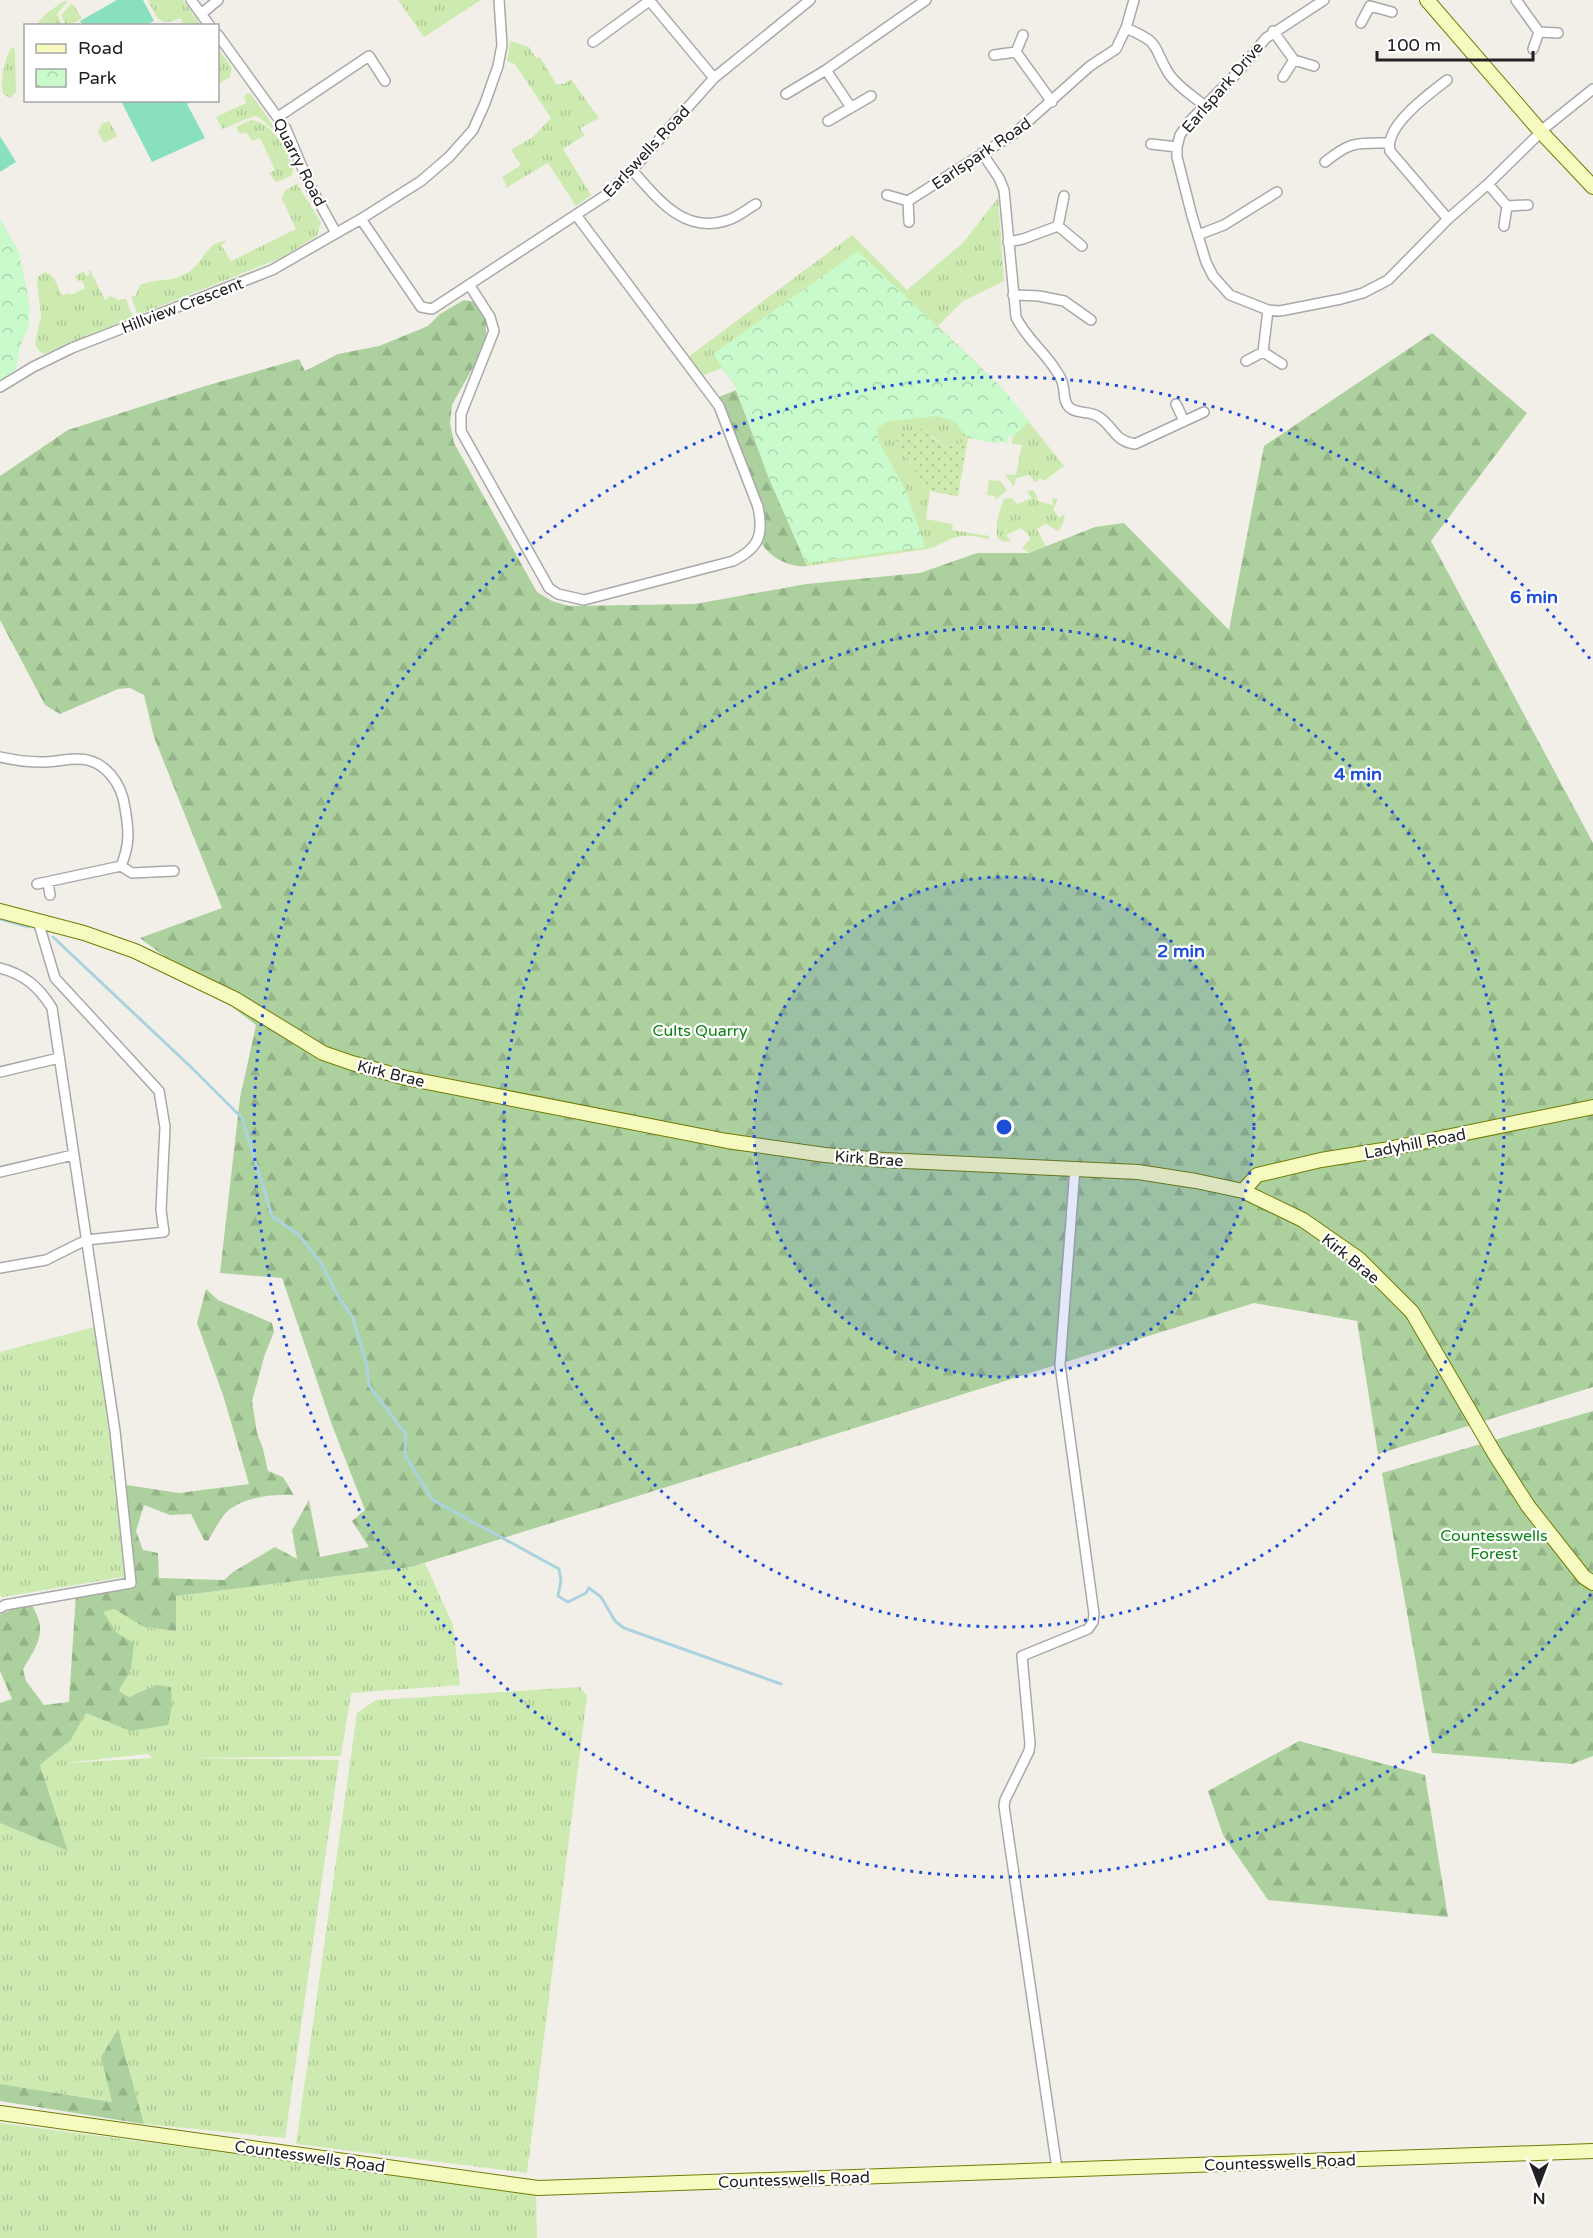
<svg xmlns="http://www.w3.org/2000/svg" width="1593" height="2238" font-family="'Varela Round',sans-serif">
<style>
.grass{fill:url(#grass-tufts);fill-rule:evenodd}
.forest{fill:url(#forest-firs)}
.park{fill:url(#park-crowns)}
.garden{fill:url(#garden-dots)}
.pitch{fill:#88e0be}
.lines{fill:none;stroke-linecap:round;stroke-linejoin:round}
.stream{stroke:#aad3df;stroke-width:3}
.street-casing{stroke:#a9a9a9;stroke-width:12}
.secondary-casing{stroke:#707d05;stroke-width:16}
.street{stroke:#fff;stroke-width:9}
.secondary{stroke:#f7fabf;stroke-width:14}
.ring{fill:none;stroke:#1d4ed8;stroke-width:3;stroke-dasharray:3 6}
.labels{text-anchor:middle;stroke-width:4.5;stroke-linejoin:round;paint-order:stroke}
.street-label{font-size:16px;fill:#222;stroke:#fff}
.park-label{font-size:16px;fill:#0c8416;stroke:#fff}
.centre{fill:#1d4ed8;stroke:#fff;stroke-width:3}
.ring-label{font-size:18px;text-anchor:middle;font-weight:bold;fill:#1d4ed8;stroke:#fff;stroke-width:4.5;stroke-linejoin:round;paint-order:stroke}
</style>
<defs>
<pattern id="grass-tufts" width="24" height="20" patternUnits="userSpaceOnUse" patternTransform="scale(1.5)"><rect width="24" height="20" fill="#cdebb0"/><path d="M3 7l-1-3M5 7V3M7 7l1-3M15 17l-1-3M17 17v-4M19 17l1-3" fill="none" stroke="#b0c997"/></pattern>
<pattern id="forest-firs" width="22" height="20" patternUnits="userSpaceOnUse" patternTransform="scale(1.5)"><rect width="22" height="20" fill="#add19e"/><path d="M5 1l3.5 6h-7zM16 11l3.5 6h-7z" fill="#95b388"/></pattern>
<pattern id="park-crowns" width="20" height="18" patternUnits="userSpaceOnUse" patternTransform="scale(1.5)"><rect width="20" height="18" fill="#c8facc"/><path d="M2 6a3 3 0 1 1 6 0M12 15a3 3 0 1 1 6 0" fill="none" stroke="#acd6af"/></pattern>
<pattern id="garden-dots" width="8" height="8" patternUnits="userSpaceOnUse" patternTransform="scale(1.5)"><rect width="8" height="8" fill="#cdebb0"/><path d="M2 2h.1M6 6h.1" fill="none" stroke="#b0c997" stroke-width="1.8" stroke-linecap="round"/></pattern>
</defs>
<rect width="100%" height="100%" fill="#f2efe9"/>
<path class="grass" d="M148 0H183L201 25H184L180 18C158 28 157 18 148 0Z
M398 0H481L424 37Z
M64 1H68L57 14 62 25H35L48 12Z
M72 3 82 18 71 25H66L61 15Z
M510 41 529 47 536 58 540 57 556 84H564L571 79 599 118 580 128 585 135 563 149 591 195 576 206 548 163 507 187 502 177 521 165 511 150 533 137 551 118 515 64 507 61Z
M12 47 15 50 16 92 10 98 3 94C0 79 4 60 12 47Z
M218 48 232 68 230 77 218 84Z
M248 93 251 94 277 131C268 128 264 118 254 116L222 129 216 117 246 103 244 96Z
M251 120C273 123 287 149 294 168L291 176 276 182 269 173 275 170 260 138 252 141 246 132 240 134 236 127Z
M109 121 117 136 104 143 98 132 101 125Z
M297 184 321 222 317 236 281 258 138 315 131 297 136 295 140 285C155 278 169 283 185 274 200 266 202 255 212 246 215 243 221 242 225 240L226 242 221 245 231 261 296 229 282 199 285 190Z
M998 198 1004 281 963 301 938 326 1003 389 1064 466 1044 481 1040 478 1035 483 1030 475 1016 478 1014 487 1005 474 1016 475 1022 445 1012 444 1013 437 1008 436 1007 443 997 441 996 443 968 438 963 432 962 443 945 447 932 436 895 438 915 471 922 486 930 491 926 519 953 524 952 530 989 536V539C981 538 972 535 964 536 951 536 940 546 928 549L807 566 768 476 736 387 722 368 702 376 688 357 852 235 907 290 963 243Z
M88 270H90L105 300 111 296 118 300 126 299 133 317 44 354 40 352 35 344 41 316 37 280 39 276 45 272C55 275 58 287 62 296L69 293 71 295 85 288 82 280 78 281 75 276 84 271 86 276 90 274Z
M989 480 1000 481 1007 490 995 500V496L987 495Z
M1031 490 1035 492 1038 501 1053 505 1052 498 1056 499 1058 500 1053 509 1059 518 1065 513 1063 524 1058 531 1046 524 1037 529 1046 547 1029 553 1022 548 1031 538 1021 528 1006 535 1011 541C986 548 1000 508 1004 499L1012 498 1017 504 1032 498 1027 492Z
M98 1326 130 1576 2 1597 0 1596V1352Z
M425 1563 453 1625 460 1685 351 1693 341 1756 190 1758 339 1760 285 2138 144 2124 118 2029 101 2057 113 2102 0 2084V1823L68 1851 40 1765 71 1740 86 1713 130 1731 156 1685 129 1697 119 1691 131 1669 117 1633 102 1612 114 1609 144 1627 176 1631V1596L411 1567ZM147 1754 153 1758 66 1763Z
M580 1687 587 1696 527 2173 296 2144 357 1713 376 1700Z
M0 2123 536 2193 537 2238H0Z"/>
<path class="forest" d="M464 300 476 302 486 319V344L452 405 450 423 454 443 537 592 552 601 569 606 695 604 806 584 920 573 977 553H1029L1095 527 1124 523 1229 630 1264 446 1432 333 1527 413 1431 541 1593 843V1387L1378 1454 1357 1321 1254 1303 411 1567 176 1596V1631L144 1627 114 1609 103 1612 117 1633 134 1643 131 1669 119 1691 129 1697 156 1685 171 1687 172 1706 168 1725 130 1731 86 1713 71 1740 40 1765 68 1851 0 1823V1703L12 1699 0 1671V1615L29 1601C49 1630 39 1642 23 1669L26 1681 44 1705 69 1702 76 1593 130 1576 120 1484 179 1493 249 1484 224 1398 197 1323 206 1289 218 1300 272 1323 274 1332 265 1354 252 1401 257 1433 263 1449 268 1471 283 1477 294 1495C272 1494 238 1497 223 1516 217 1524 213 1533 208 1541L204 1540 191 1514 170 1515 144 1505 136 1531 143 1550 158 1553 159 1578 224 1580 233 1572 275 1547 297 1559 292 1530 309 1500 320 1557 369 1547 352 1521 365 1510 332 1425 282 1278 220 1273 240 1098 256 1025 140 938 222 908 154 737 144 695 130 688 118 689 60 714 45 705 0 620V476L68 430 202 387 299 359 305 371 338 354 379 346 428 326 440 314Z
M736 390 768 476 807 566C790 568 771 558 762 544L766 529 764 506 719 397Z
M1593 1411V1756L1572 1764 1432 1753 1382 1473Z
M1299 1741 1425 1775 1448 1917 1268 1900 1223 1835 1208 1791Z
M118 2029 144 2124 0 2101V2084L112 2102 101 2057Z"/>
<path class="park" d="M0 219 19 252 30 306 29 325 20 347 16 369 0 381Z
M858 251 1003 389 1029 421 1013 437 1008 436 1007 443 997 441 996 443 968 438 952 420 936 416 887 422 877 428 879 442 906 491 925 547 806 563 768 476 736 387 713 354Z"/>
<path class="garden" d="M921 429 945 447 962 443 963 432 968 438 958 496C941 493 916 493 915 471L895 438 897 432Z"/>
<path class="pitch" d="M117 0H143L154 21 145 25H83L80 21Z
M121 101H194L187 104 205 138 152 162Z
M0 136 16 162 0 172Z"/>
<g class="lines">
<path class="stream" d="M0 919 29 927
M53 937 192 1068 242 1118 272 1216 299 1235 321 1263 339 1298 352 1316 367 1365 369 1385 406 1435 405 1456 433 1500 559 1569 561 1581 558 1596 568 1602 586 1593 589 1588 601 1597 615 1621 624 1628 781 1684"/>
<g class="street-casing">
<path id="street" d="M191 0 210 26
M649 0 714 78
M1324 0 1266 38 1238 72 1190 121 1180 135 1177 147V157L1192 216 1206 262 1213 276 1230 295 1268 310 1280 311 1341 299 1363 293 1388 280 1448 219 1488 184 1547 126 1593 89
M1516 0 1539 32
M201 14 218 0
M1361 23 1370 6 1392 12
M1126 28C1163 44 1151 45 1169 74 1178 87 1193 96 1205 106
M1273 31 1294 60
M218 35 286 129 310 186 336 233
M593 42 649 1
M1533 49 1539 32 1558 33
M1016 52 1052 102
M994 55 1016 52 1023 35
M826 70 850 106
M1283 77 1294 60 1314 66
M1447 80C1429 94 1384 126 1390 151L1448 219
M786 94 826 70 926 0
M278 117 369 56 385 81
M828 121 871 96
M1151 144 1177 147
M982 153 999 178 1004 190 1016 317C1025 337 1043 350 1055 369 1058 373 1062 380 1063 385 1065 393 1063 401 1069 407 1077 415 1090 410 1099 417 1115 428 1113 440 1135 444L1204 412
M1325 162C1351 141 1356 143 1388 143
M632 170C658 199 684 235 728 220 738 217 747 209 756 204
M1488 184 1507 206
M887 195 908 201 909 222
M1064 196 1058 226 1082 246
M908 201 1015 133 1090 66 1116 49 1126 28 1134 0
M361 219 421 307 432 309 606 195 632 170 714 78 810 0
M1504 226 1507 206 1528 205
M1198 235 1224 225 1277 192
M1008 242 1023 239 1058 226
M470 286 490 317 494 331 461 414V431L549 588 558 594 584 600 733 561C759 548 764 535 758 507L719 406 576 215
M1013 295 1039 296 1064 301 1091 320
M1263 352 1268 310
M1246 361 1263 352 1282 364
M0 387 33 367 72 348 272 270 361 219 421 181 449 157 473 130 485 103 498 66 502 45 499 0
M1176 404 1184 421
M0 757C14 760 27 762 41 762 54 762 66 759 78 759 105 759 122 784 125 808 129 831 130 844 121 866
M48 882 50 895
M37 884 121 866 132 873 174 871
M0 968C24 974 39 987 52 1008L115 1431 131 1583 5 1605 0 1608
M0 1072 59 1058
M0 1172 73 1155
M0 1268 46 1260 86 1240 164 1232 161 1210 165 1127 159 1091 55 978 38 921
M1057 2169 1004 1806 1005 1800 1029 1751 1030 1744 1022 1656 1088 1629 1093 1622 1094 1614 1060 1365 1075 1168"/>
</g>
<g class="secondary-casing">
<path id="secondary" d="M1427 0 1542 133 1593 187
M0 911 84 933 135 951 235 999 323 1053 352 1063 406 1078 727 1141 825 1155 883 1160 1138 1172 1196 1181 1243 1191 1303 1220 1359 1259 1412 1312 1496 1456 1528 1506 1584 1577 1593 1583
M1243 1191 1257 1175 1321 1160 1383 1150 1593 1107
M0 2113 538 2188 1593 2151"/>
</g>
<use href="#street" class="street"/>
<use href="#secondary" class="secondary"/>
</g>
<circle cx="1004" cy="1127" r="250" fill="#1d4ed8" fill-opacity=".12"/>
<g class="ring">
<circle cx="1004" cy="1127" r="250"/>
<circle cx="1004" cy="1127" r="500"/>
<path d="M1591 1594A750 750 0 1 1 1591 660"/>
</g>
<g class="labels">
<g class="street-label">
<text transform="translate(1222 87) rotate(-49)" y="6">Earlspark Drive</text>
<text transform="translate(646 151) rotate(-47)" y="6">Earlswells Road</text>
<text transform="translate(981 153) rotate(-34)" y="6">Earlspark Road</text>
<text transform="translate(300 162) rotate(63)" y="6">Quarry Road</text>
<text transform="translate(182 305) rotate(-21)" y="6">Hillview Crescent</text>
<text transform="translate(391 1073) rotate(14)" y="6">Kirk Brae</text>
<text transform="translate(1415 1143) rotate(-11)" y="6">Ladyhill Road</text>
<text transform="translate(869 1158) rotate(4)" y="6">Kirk Brae</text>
<text transform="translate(1351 1258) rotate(39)" y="6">Kirk Brae</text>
<text transform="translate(310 2156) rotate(8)" y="6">Countesswells Road</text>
<text transform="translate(1280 2162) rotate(-2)" y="6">Countesswells Road</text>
<text transform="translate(794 2179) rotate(-2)" y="6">Countesswells Road</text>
</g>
<g class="park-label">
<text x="700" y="1036">Cults Quarry</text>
<text x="1494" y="1541">Countesswells<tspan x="1494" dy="18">Forest</tspan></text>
</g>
</g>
<circle cx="1004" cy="1127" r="9" class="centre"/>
<g class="ring-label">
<text x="1534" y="603">6 min</text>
<text x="1358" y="780">4 min</text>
<text x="1181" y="957">2 min</text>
</g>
<rect x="24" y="24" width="195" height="78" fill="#ffffff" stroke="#a7a7a7" stroke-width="1.5"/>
<rect x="36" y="44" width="30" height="9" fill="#f7fabf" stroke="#a7a7a7" stroke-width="1.5"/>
<text x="78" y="54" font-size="18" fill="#222222">Road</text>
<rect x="36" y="69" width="30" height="18" fill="url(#park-crowns)" stroke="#a7a7a7" stroke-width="1.5"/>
<text x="78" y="84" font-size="18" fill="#222222">Park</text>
<g transform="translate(1539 2184) rotate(180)" stroke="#ffffff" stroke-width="4.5" paint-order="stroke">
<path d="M0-4.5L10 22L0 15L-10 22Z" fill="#222222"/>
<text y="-9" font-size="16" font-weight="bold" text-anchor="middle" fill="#222222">N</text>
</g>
<path d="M1377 51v9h156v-9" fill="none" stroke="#222222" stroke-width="3"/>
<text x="1386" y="51" font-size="18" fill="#222222" stroke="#ffffff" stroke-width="4.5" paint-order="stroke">100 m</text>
</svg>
